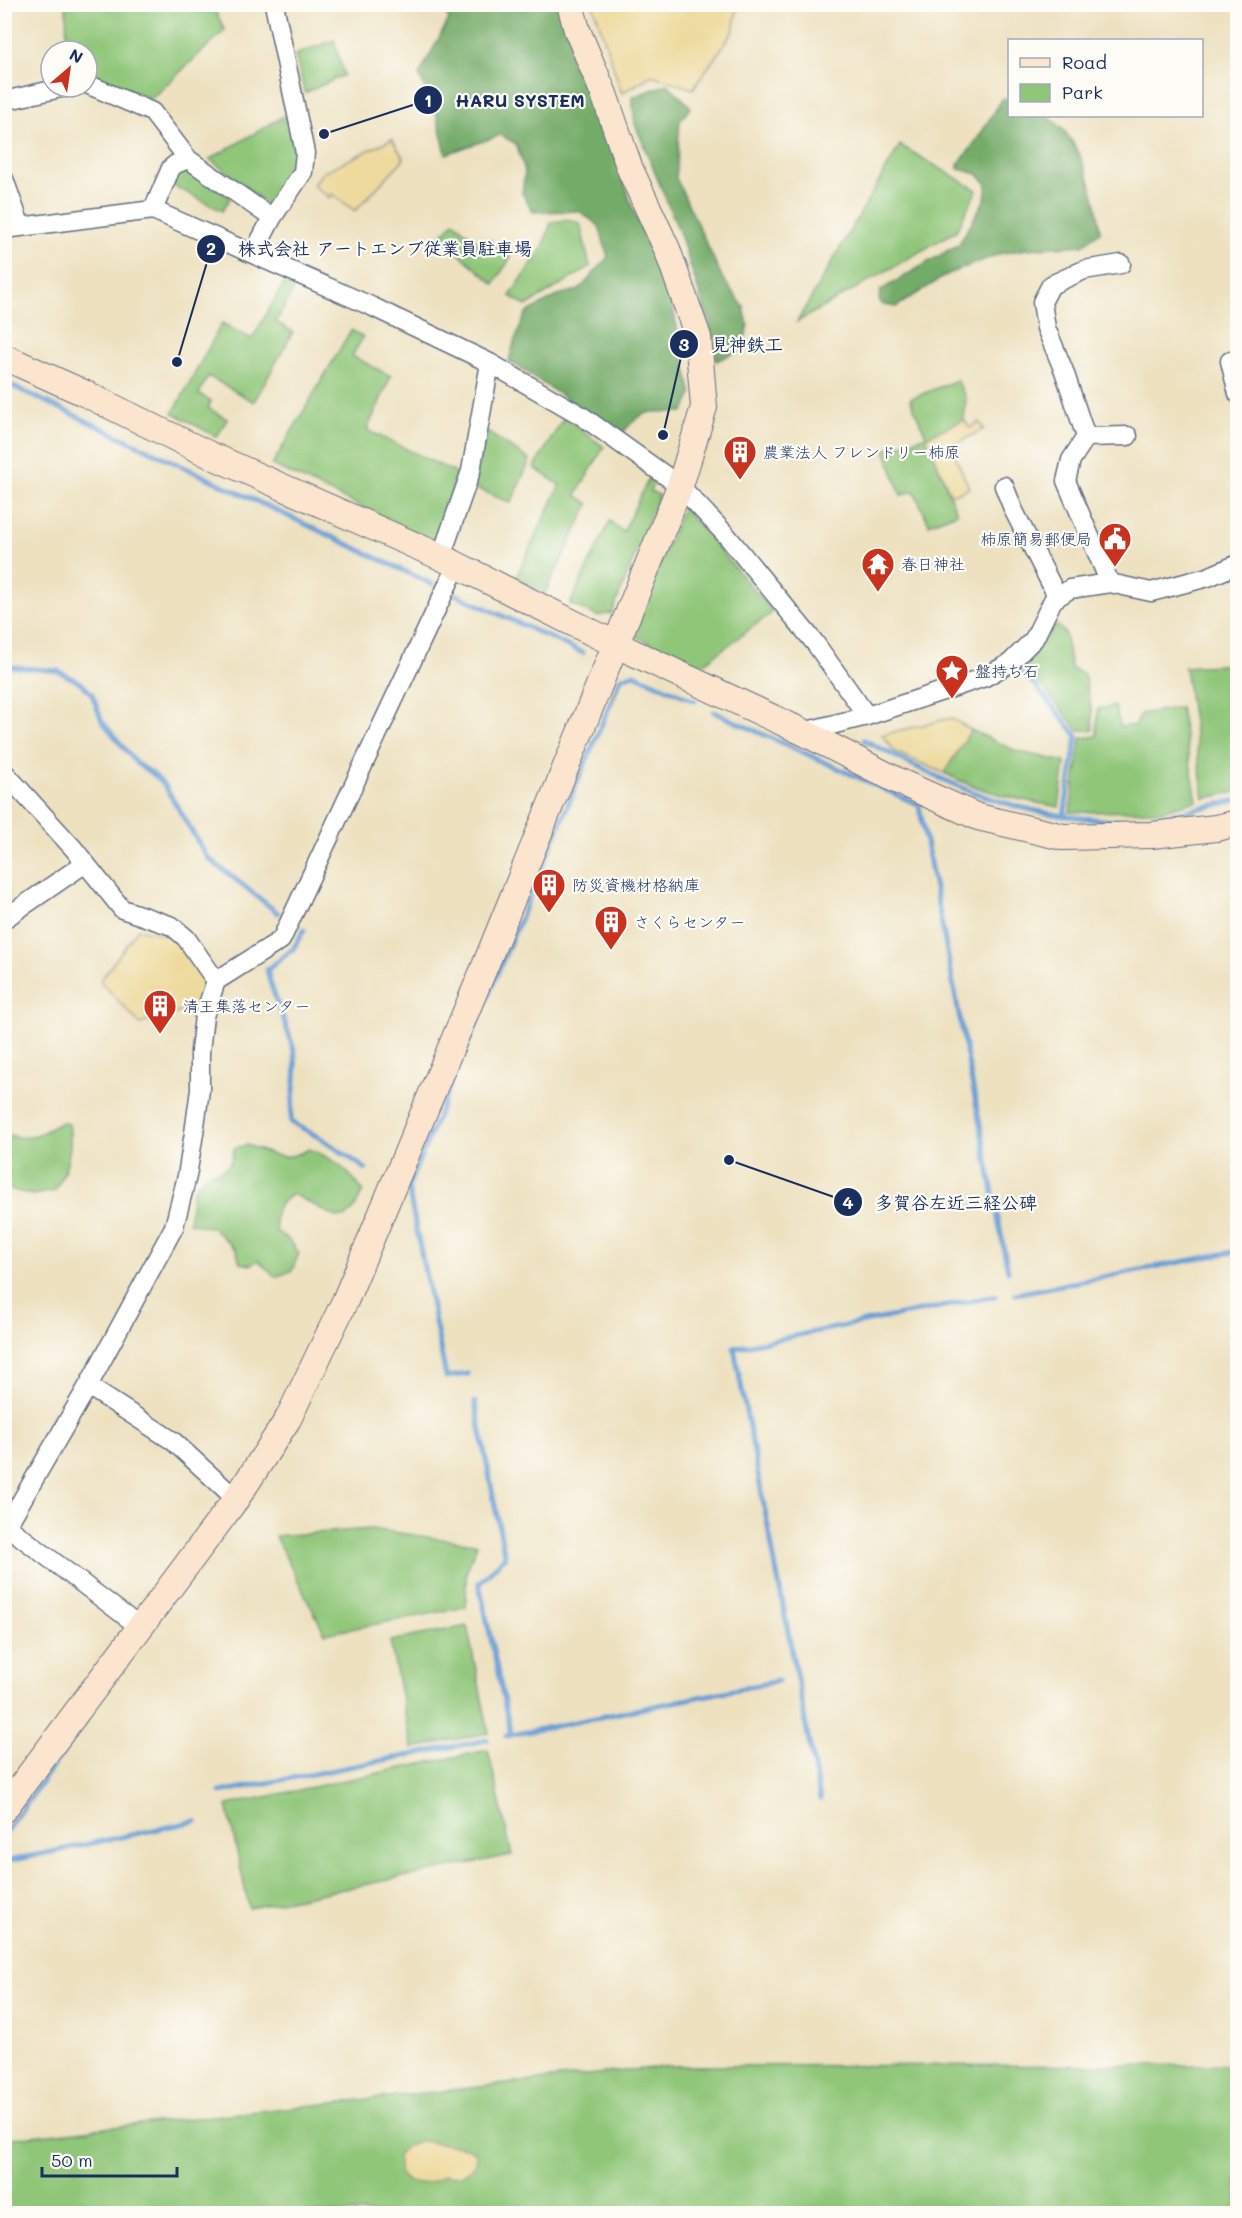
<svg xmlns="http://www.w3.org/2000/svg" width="1242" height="2218" font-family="Mali,'Klee One',sans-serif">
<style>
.green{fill:#8fc678;stroke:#557a6b;stroke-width:1.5}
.forest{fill:#73ab68;stroke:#476d63;stroke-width:1.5}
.sand{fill:#eeda9e;stroke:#84847e;stroke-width:1.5}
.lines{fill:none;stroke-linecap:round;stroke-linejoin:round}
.stream{stroke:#699fd6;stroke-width:5}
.street-casing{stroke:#646d80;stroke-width:21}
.secondary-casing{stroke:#646d80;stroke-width:28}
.street{stroke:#fff;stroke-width:18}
.secondary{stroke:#fce5cf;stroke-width:26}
.labels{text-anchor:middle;stroke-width:4.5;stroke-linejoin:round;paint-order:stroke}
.poi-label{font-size:16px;fill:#1b2f5e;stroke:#fdfcf7;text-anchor:start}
.leader{fill:none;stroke:#1b2f5e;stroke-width:2}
.callout-dot{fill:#1b2f5e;stroke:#fdfcf7;stroke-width:2}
.mark-label{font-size:18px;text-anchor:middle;font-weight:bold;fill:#fff}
.callout-label{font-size:18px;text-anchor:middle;font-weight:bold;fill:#1b2f5e;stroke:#fdfcf7;stroke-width:4.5;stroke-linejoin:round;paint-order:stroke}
</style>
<rect width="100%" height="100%" fill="#fdfcf7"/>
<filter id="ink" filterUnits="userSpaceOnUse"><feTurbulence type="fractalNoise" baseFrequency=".0167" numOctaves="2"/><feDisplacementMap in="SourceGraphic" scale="12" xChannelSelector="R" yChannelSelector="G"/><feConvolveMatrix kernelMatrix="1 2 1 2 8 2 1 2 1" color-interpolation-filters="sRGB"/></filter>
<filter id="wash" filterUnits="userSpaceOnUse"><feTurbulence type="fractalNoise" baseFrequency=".008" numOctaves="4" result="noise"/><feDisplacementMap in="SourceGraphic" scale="24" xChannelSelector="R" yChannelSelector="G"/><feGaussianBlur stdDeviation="1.35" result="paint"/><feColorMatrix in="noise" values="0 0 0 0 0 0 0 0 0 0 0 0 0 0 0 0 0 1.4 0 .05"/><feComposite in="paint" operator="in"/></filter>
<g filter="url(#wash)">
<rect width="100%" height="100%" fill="#ede1c0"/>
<path class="green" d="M66 5H212L225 30 151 99 87 73V51H67Z
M334 40 344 75 305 93 295 55Z
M286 115 296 158 295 168 272 208 210 159Z
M900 145 977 190 956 231 797 322Z
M193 172 230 198 222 211 172 185 177 173Z
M567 220 580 223 590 267 526 306 510 296 543 247 551 222Z
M454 222 481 245 488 239 511 257 494 284 440 237Z
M285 281 295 287 276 322 293 332 254 402 208 376 199 394 211 401 208 408 227 419 217 437 173 413 222 323 252 339Z
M351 330 363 337 352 356 391 376 367 430 456 473 438 543 272 465Z
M957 380 966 398 964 420 926 437 957 513 929 524 914 491 901 495 885 450 926 436 910 399Z
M564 417 604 447 576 495 589 504 545 593 515 579 560 485 534 468Z
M487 432 530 460 511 503 473 487Z
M650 476 654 481 650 491 659 495 612 613 597 616 570 604 610 521 623 532Z
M683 507 773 612 699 667 631 634Z
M1057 625 1065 633 1071 668 1084 674 1092 712 1093 730H1078L1044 688 1022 665Z
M1237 664V792L1204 798 1185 667Z
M1115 706 1120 727 1136 725 1140 714 1180 707 1197 801 1160 811 1070 812 1081 738 1097 736 1098 709Z
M971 730 1016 751 1065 762 1059 807C1020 800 980 792 944 773Z
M62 1122 69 1124C73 1149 67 1169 55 1191L32 1195 5 1188V1133C26 1144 43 1133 62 1122Z
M248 1145C272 1155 285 1163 309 1149 335 1159 347 1169 363 1191L354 1209 346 1217H336L293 1194C276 1204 274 1212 276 1231L288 1239 299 1253 292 1271 275 1277 258 1260 251 1265 240 1263 237 1251 213 1228 189 1223 193 1190 206 1174C225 1171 232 1168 234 1148Z
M371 1529 477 1544 466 1573V1607L325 1634 275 1536Z
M467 1626 489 1733 412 1748 390 1641Z
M488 1750 512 1855 249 1908 227 1805Z
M1237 2063V2213H5L4 2139 670 2066 1231 2065Z"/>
<path class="forest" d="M434 5H561L589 75 633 209 670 295 692 395 683 412C673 413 663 411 653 412 639 413 629 425 621 435L509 361 515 339 526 313 561 294 579 290 608 257 599 226 579 211 533 212 522 193 525 171 516 144 501 135 446 154 436 112 419 75 449 19 441 5Z
M668 84 691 107 680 121 676 178 723 279 744 307 748 325 743 349 716 361V350L710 326 680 234 635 124 632 97Z
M1003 98 1009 100 1010 116C1020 116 1037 112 1047 117 1079 132 1098 199 1100 232L1083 245 1027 249 999 254 948 274 896 307 881 304 879 299 881 290 959 244 985 199 987 184 977 174 958 169V164C976 145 988 120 1003 98Z"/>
<path class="sand" d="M593 5V4L738 5 733 32 693 89 652 75 622 93Z
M392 139 404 159 355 211 332 194 330 198 313 185 323 172Z
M964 420 970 428 979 422 984 429 951 446 969 488 951 495 926 437Z
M951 718 971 730 944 773 895 752 882 735Z
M138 929 173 937 204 978 200 1006 140 1024 100 981Z
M419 2141 466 2147 474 2150 477 2158C470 2175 461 2177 444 2175 431 2184 408 2190 399 2171 398 2167 398 2161 397 2156L407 2146Z"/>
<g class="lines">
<path class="stream" d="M4 382 432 584
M455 594 583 653
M4 666 58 671 81 683 92 694 102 721 137 764 153 774 165 786 207 857 278 913
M1022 673 1037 687 1077 736 1064 816
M714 712 919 805 1008 1271
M864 740C938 779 998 810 1083 818 1095 819 1108 821 1120 821 1159 819 1199 808 1238 800
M304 930 293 949 267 970C273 998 287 1023 294 1051 299 1071 291 1101 291 1122L324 1140 366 1169
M1015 1294 1238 1251
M468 1374 446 1377 408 1187 621 678 634 674 695 701
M475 1402 505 1557 479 1583 511 1735
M506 1736 778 1681
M220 1792 487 1740
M820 1799 734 1348 995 1296
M4 1835 85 1721
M4 1862 196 1821"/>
</g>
</g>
<g filter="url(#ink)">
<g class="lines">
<g class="street-casing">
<path id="street" d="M87 84 152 112 188 159 272 218
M4 101 65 87
M4 179 21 227
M153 210 171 168 176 164 188 159
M4 229 153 210 373 307 490 363 582 416 680 486 727 536 815 643 867 716
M253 254 272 218 303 172 305 153 274 4
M1230 361 1238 394
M1086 437 1064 371 1046 328 1042 302 1051 285 1084 270 1121 264
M1004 486 1014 511 1057 596
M441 557 471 471 490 363
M1110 583 1066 481 1071 460 1086 437 1128 436
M803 732 867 716 985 677 1010 663 1034 639 1053 600 1070 589 1110 583 1151 592 1208 577 1238 564
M4 772 74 849 122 909 172 926 186 938 216 981
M4 919 84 864
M88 1386 173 1441 236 1499
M8 1527 141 1628
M4 1531 88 1386 174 1227 187 1176 194 1133 200 1090V1051L204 1016 216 981 281 940 457 565"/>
</g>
<g class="secondary-casing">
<path id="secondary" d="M4 357 84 393 208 454 441 557 617 645 803 732 898 781 978 817 1063 837 1152 835 1216 828 1238 823
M4 1809 236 1499 288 1419 345 1301 485 966 680 486 704 407 698 337 667 249 630 169 604 94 577 30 570 4"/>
</g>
<use href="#street" class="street"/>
<use href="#secondary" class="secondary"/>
</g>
</g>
<defs>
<g id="building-pin" transform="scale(1.725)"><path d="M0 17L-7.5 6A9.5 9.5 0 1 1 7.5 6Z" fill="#c8321e" stroke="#fdfcf7"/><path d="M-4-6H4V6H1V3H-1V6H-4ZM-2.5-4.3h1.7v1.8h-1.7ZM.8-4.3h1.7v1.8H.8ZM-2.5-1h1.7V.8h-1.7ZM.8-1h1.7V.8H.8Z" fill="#fff"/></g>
<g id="civic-pin" transform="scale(1.725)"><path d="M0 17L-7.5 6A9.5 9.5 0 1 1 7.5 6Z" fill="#c8321e" stroke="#fdfcf7"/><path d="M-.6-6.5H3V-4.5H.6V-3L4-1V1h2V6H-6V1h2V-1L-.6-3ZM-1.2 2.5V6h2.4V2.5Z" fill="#fff"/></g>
<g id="temple-pin" transform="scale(1.725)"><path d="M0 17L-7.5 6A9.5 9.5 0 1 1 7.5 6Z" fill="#c8321e" stroke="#fdfcf7"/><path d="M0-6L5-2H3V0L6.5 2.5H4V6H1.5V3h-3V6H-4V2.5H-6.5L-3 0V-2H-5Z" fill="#fff"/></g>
<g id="sight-pin" transform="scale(1.725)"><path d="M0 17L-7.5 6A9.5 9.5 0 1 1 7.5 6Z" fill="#c8321e" stroke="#fdfcf7"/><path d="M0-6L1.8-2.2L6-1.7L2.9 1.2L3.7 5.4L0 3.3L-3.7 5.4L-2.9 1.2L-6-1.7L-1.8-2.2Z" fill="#fff"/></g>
</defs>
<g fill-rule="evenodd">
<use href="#building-pin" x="740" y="452"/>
<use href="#civic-pin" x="1115" y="539"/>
<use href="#temple-pin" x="878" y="564"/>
<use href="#sight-pin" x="952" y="671"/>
<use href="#building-pin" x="549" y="885"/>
<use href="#building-pin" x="611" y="922"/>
<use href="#building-pin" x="160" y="1006"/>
</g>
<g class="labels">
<g class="poi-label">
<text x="763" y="458">農業法人 フレンドリー柿原</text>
<text x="1092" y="545" text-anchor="end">柿原簡易郵便局</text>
<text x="901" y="570">春日神社</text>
<text x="975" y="677">盤持ち石</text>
<text x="572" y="891">防災資機材格納庫</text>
<text x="634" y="928">さくらセンター</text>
<text x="183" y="1012">清王集落センター</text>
</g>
</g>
<path class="leader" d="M324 134L428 100M177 362L211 249M663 435L684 344M729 1160L848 1202"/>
<g class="callout-dot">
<circle cx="324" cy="134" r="6"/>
<circle cx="177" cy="362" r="6"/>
<circle cx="663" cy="435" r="6"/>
<circle cx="729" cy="1160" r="6"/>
<circle cx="428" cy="100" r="15"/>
<circle cx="211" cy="249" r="15"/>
<circle cx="684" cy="344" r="15"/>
<circle cx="848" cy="1202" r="15"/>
</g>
<g class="mark-label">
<text x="428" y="107">1</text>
<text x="211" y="255">2</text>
<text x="684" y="351">3</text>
<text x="848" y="1209">4</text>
</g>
<g class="callout-label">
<text x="520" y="107">HARU SYSTEM</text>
<text x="385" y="255">株式会社 アートエンブ従業員駐車場</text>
<text x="747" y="351">見神鉄工</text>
<text x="956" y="1209">多賀谷左近三経公碑</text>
</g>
<rect width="1242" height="2218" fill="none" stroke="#fdfcf7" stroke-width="24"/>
<rect x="1008" y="39" width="195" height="78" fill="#fdfcf7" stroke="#a3aaba" stroke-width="1.5"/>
<rect x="1020" y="58" width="30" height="9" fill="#fce5cf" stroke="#a3aaba" stroke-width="1.5"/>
<text x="1062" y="69" font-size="18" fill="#1b2f5e">Road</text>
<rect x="1020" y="84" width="30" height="18" fill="#8fc678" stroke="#a3aaba" stroke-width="1.5"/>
<text x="1062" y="99" font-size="18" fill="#1b2f5e">Park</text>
<g transform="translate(69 69) rotate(29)"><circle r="28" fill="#fdfcf7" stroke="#a3aaba" stroke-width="1.5"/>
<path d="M0-4.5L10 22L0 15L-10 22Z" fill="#c8321e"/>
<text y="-9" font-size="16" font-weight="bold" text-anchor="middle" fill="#1b2f5e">N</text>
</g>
<path d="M42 2167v9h135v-9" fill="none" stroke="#1b2f5e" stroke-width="3"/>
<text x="51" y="2167" font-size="18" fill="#1b2f5e" stroke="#fdfcf7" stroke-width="4.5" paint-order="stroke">50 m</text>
</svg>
